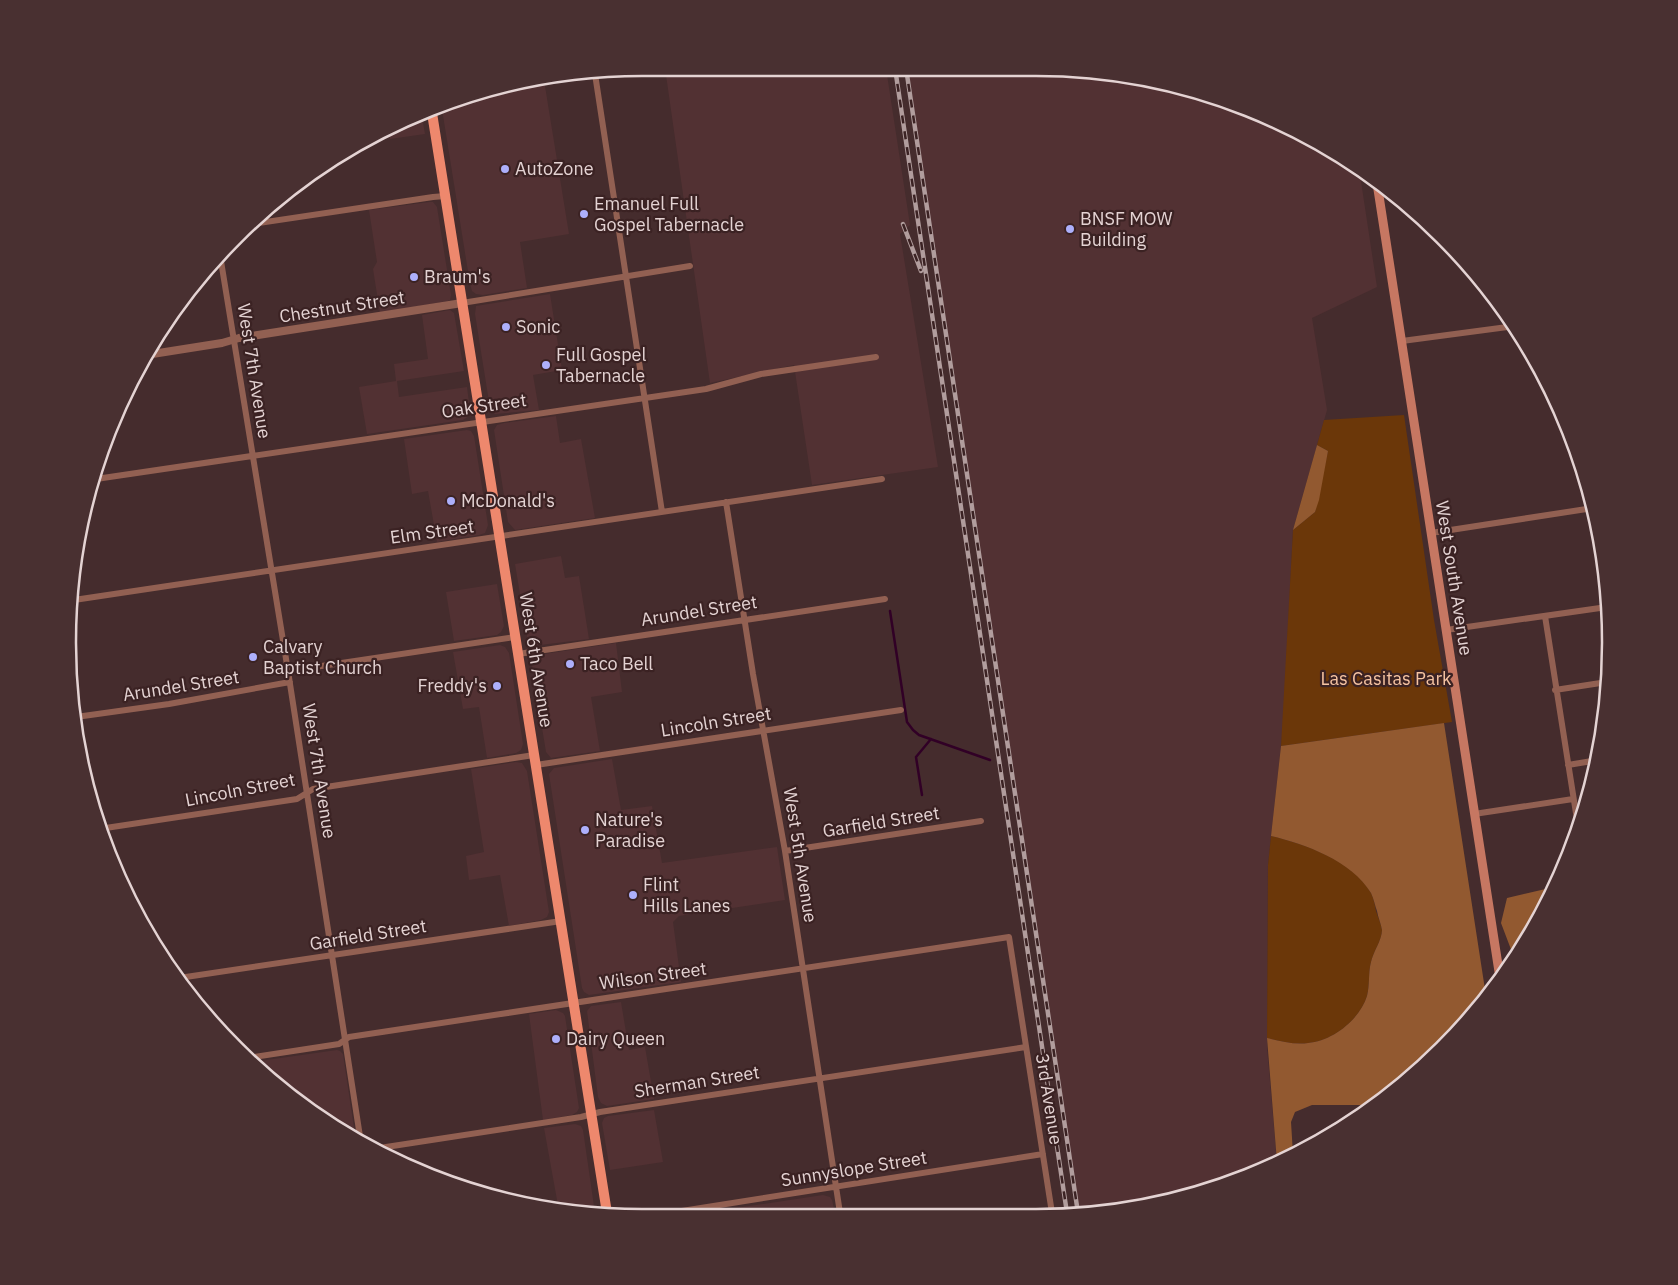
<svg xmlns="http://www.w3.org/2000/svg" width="1678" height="1285" font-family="'IBM Plex Sans',sans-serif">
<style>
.built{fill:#523133}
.green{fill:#6b3709}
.forest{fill:#925930}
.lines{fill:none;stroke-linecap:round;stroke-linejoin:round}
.stream{stroke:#310026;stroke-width:2.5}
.minor{stroke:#926052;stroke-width:6}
.tertiary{stroke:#926052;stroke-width:8}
.secondary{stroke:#c67762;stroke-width:9}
.primary{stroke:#ee886d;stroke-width:10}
.rail-casing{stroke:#b19d9d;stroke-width:4.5}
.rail{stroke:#3b2223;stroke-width:2.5;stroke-dasharray:8;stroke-linecap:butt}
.poi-dot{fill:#adaffb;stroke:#3b2223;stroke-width:2}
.labels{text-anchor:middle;stroke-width:4.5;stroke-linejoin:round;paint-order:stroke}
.poi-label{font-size:18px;fill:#e4d3d3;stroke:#3b2223;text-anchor:start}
.street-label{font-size:18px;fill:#e4d3d3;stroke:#3b2223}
.park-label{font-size:18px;fill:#f7c4a2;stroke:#3b2223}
.rim{fill:none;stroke:#e4d3d3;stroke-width:2.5}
</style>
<rect width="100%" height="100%" fill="#452c2d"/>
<path class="built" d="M665 68H886L910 225 900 234 938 467 812 485 794 365 710 383Z
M908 68 1073 69 1185 87 1290 127 1359 168 1377 287 1312 318 1327 410 1293 530 1283 727 1268 865 1267 1047 1277 1162 1255 1174 1110 1213H1078Z
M544 80 569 234 520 242 527 288 483 295 476 294 472 291 470 284 442 109 493 87Z
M422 117 425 134 390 139 389 131Z
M429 202H433L437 207 451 295 450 300 448 301 380 313 373 269 377 262 369 210Z
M550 294 562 370 533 375 539 410 495 414 490 408 475 314 476 306Z
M450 310 454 313 464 371 397 381 399 397 467 387 470 410 469 416 463 420 367 434 359 387 396 381 394 364 428 359 422 315Z
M556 416 560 443 581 439 595 518 515 530 508 522 494 430 497 425 504 423Z
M467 430 471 431 474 436 488 525 487 528 485 533 479 535 437 542 428 491 412 494 404 439Z
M561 556 565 578 579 576 589 639 532 646 528 642 515 564Z
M497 584 504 626 501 632 497 635 454 641 446 592Z
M616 643 622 692 591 697 600 751 551 758 546 752 532 667 534 660 538 656 544 654Z
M500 645 505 647 509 653 523 744 521 750 516 753 487 758 479 707 463 709 453 652Z
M612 759 621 810 652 806 662 863 777 847 785 900 679 916 673 922 681 982 589 995 584 992 582 988 549 774 554 768Z
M516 762 522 763 527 771 549 912 547 917 541 920 509 926 500 875 469 880 466 856 484 852 471 769Z
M621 1002 629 1050 645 1047 654 1099 607 1106 601 1103 598 1097 587 1011 591 1006Z
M556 1010 563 1013 565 1016 579 1108 577 1112 572 1115 543 1120 529 1014Z
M337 1050 340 1051 343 1054 356 1141 263 1075 252 1062Z
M654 1110 663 1162 610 1170 602 1123 604 1118 608 1116Z
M575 1124 581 1126 583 1130 595 1213H567L559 1211 544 1128Z
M823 1195 830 1197 832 1200 835 1213H703Z"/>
<path class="green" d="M1404 415 1434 620 1452 722 1281 746 1293 530 1315 512 1328 451 1317 445 1324 420Z
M1271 836C1305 844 1353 861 1371 893 1374 899 1375 906 1376 911 1378 917 1381 924 1382 930 1382 940 1373 952 1371 962 1368 973 1370 985 1367 996 1360 1019 1333 1041 1308 1043 1295 1045 1280 1041 1267 1038L1268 865Z"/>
<path class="forest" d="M1317 445 1328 451 1319 500 1315 512 1293 530Z
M1444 723 1486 996 1442 1049 1374 1105H1312L1295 1112 1291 1122 1293 1154 1277 1162 1267 1038C1280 1041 1295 1045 1308 1043 1333 1041 1360 1019 1367 996 1370 985 1368 973 1371 962 1373 952 1382 940 1382 930 1381 924 1378 917 1377 911 1375 906 1374 899 1371 893 1352 861 1305 844 1271 836L1281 746Z
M1554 887 1515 960 1501 923 1507 898Z"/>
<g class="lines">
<path class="stream" d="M890 611 907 722 913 730 919 735 990 760
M922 795 916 757 931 739"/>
<path class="minor" d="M595 74 662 512
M252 224 433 197 445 196
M220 255 288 671 361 1143
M462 303 690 266
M1402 341 1515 326
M96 479 706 389 761 374 876 357
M726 502 753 674 785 851 840 1213
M1431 533 1593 508
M74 600 882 479
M1545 616 1578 826
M1446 630 1607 607
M518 654 885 599
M288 671 515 637
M1555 690 1607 682
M76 717 169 704 290 682
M536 765 901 710
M1568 765 1598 760
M1474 814 1573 799
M99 829 297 799 313 789 534 755
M785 851 981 821
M179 978 561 921
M248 1058 339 1044 349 1037 1009 937 1052 1213
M373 1149 581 1117 600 1112 1026 1047
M669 1213 1043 1154"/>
<path class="tertiary" d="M146 355 222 343 239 338 462 303"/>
<path class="secondary" d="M1377 183 1500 978"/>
<path class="primary" d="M432 113 607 1213"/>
<g class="rail-casing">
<path id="rail" d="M895 68 1067 1213
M906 68 1078 1213
M903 224 921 271"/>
</g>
<use href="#rail" class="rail"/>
</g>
<g class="poi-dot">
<circle cx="505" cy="169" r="5"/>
<circle cx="584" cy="214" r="5"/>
<circle cx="1070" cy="229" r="5"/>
<circle cx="414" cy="277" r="5"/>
<circle cx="506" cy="327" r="5"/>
<circle cx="546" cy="365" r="5"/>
<circle cx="451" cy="501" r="5"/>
<circle cx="253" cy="657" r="5"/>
<circle cx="570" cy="664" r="5"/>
<circle cx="497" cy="686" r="5"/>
<circle cx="585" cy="830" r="5"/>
<circle cx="633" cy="895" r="5"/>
<circle cx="556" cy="1039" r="5"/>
</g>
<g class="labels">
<g class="poi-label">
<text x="515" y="175">AutoZone</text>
<text x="594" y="210">Emanuel Full<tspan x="594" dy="21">Gospel Tabernacle</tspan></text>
<text x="1080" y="225">BNSF MOW<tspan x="1080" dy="21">Building</tspan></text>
<text x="424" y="283">Braum's</text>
<text x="516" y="333">Sonic</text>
<text x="556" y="361">Full Gospel<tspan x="556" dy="21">Tabernacle</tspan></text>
<text x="461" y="507">McDonald's</text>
<text x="263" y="653">Calvary<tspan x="263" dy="21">Baptist Church</tspan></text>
<text x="580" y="670">Taco Bell</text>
<text x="487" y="692" text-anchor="end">Freddy's</text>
<text x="595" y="826">Nature's<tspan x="595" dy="21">Paradise</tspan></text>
<text x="643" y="891">Flint<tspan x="643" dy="21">Hills Lanes</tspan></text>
<text x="566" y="1045">Dairy Queen</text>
</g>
<g class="street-label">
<text transform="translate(342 307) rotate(-9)" y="6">Chestnut Street</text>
<text transform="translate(254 371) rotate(81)" y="6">West 7th Avenue</text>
<text transform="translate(484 406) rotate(-8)" y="6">Oak Street</text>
<text transform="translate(432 532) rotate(-8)" y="6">Elm Street</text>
<text transform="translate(1454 578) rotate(81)" y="6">West South Avenue</text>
<text transform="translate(699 611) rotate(-9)" y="6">Arundel Street</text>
<text transform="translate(536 660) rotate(81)" y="6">West 6th Avenue</text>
<text transform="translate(181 686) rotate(-9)" y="6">Arundel Street</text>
<text transform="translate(716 722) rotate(-9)" y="6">Lincoln Street</text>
<text transform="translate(319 771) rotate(81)" y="6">West 7th Avenue</text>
<text transform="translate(240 790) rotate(-11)" y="6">Lincoln Street</text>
<text transform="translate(881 822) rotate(-9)" y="6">Garfield Street</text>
<text transform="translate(800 855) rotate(81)" y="6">West 5th Avenue</text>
<text transform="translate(368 935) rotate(-9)" y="6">Garfield Street</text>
<text transform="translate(653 976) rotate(-8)" y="6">Wilson Street</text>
<text transform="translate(697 1082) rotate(-9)" y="6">Sherman Street</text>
<text transform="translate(1049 1099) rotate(81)" y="6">3rd Avenue</text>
<text transform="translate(854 1169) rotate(-9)" y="6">Sunnyslope Street</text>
</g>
<g class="park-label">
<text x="1386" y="685">Las Casitas Park</text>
</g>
</g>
<path d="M0 0H1678V1285H0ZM642 76H1036A566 566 0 0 1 1602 642V643A566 566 0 0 1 1036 1209H642A566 566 0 0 1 76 643V642A566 566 0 0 1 642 76Z" fill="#493031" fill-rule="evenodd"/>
<path class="rim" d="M642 76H1036A566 566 0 0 1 1602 642V643A566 566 0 0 1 1036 1209H642A566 566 0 0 1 76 643V642A566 566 0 0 1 642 76Z"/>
</svg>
